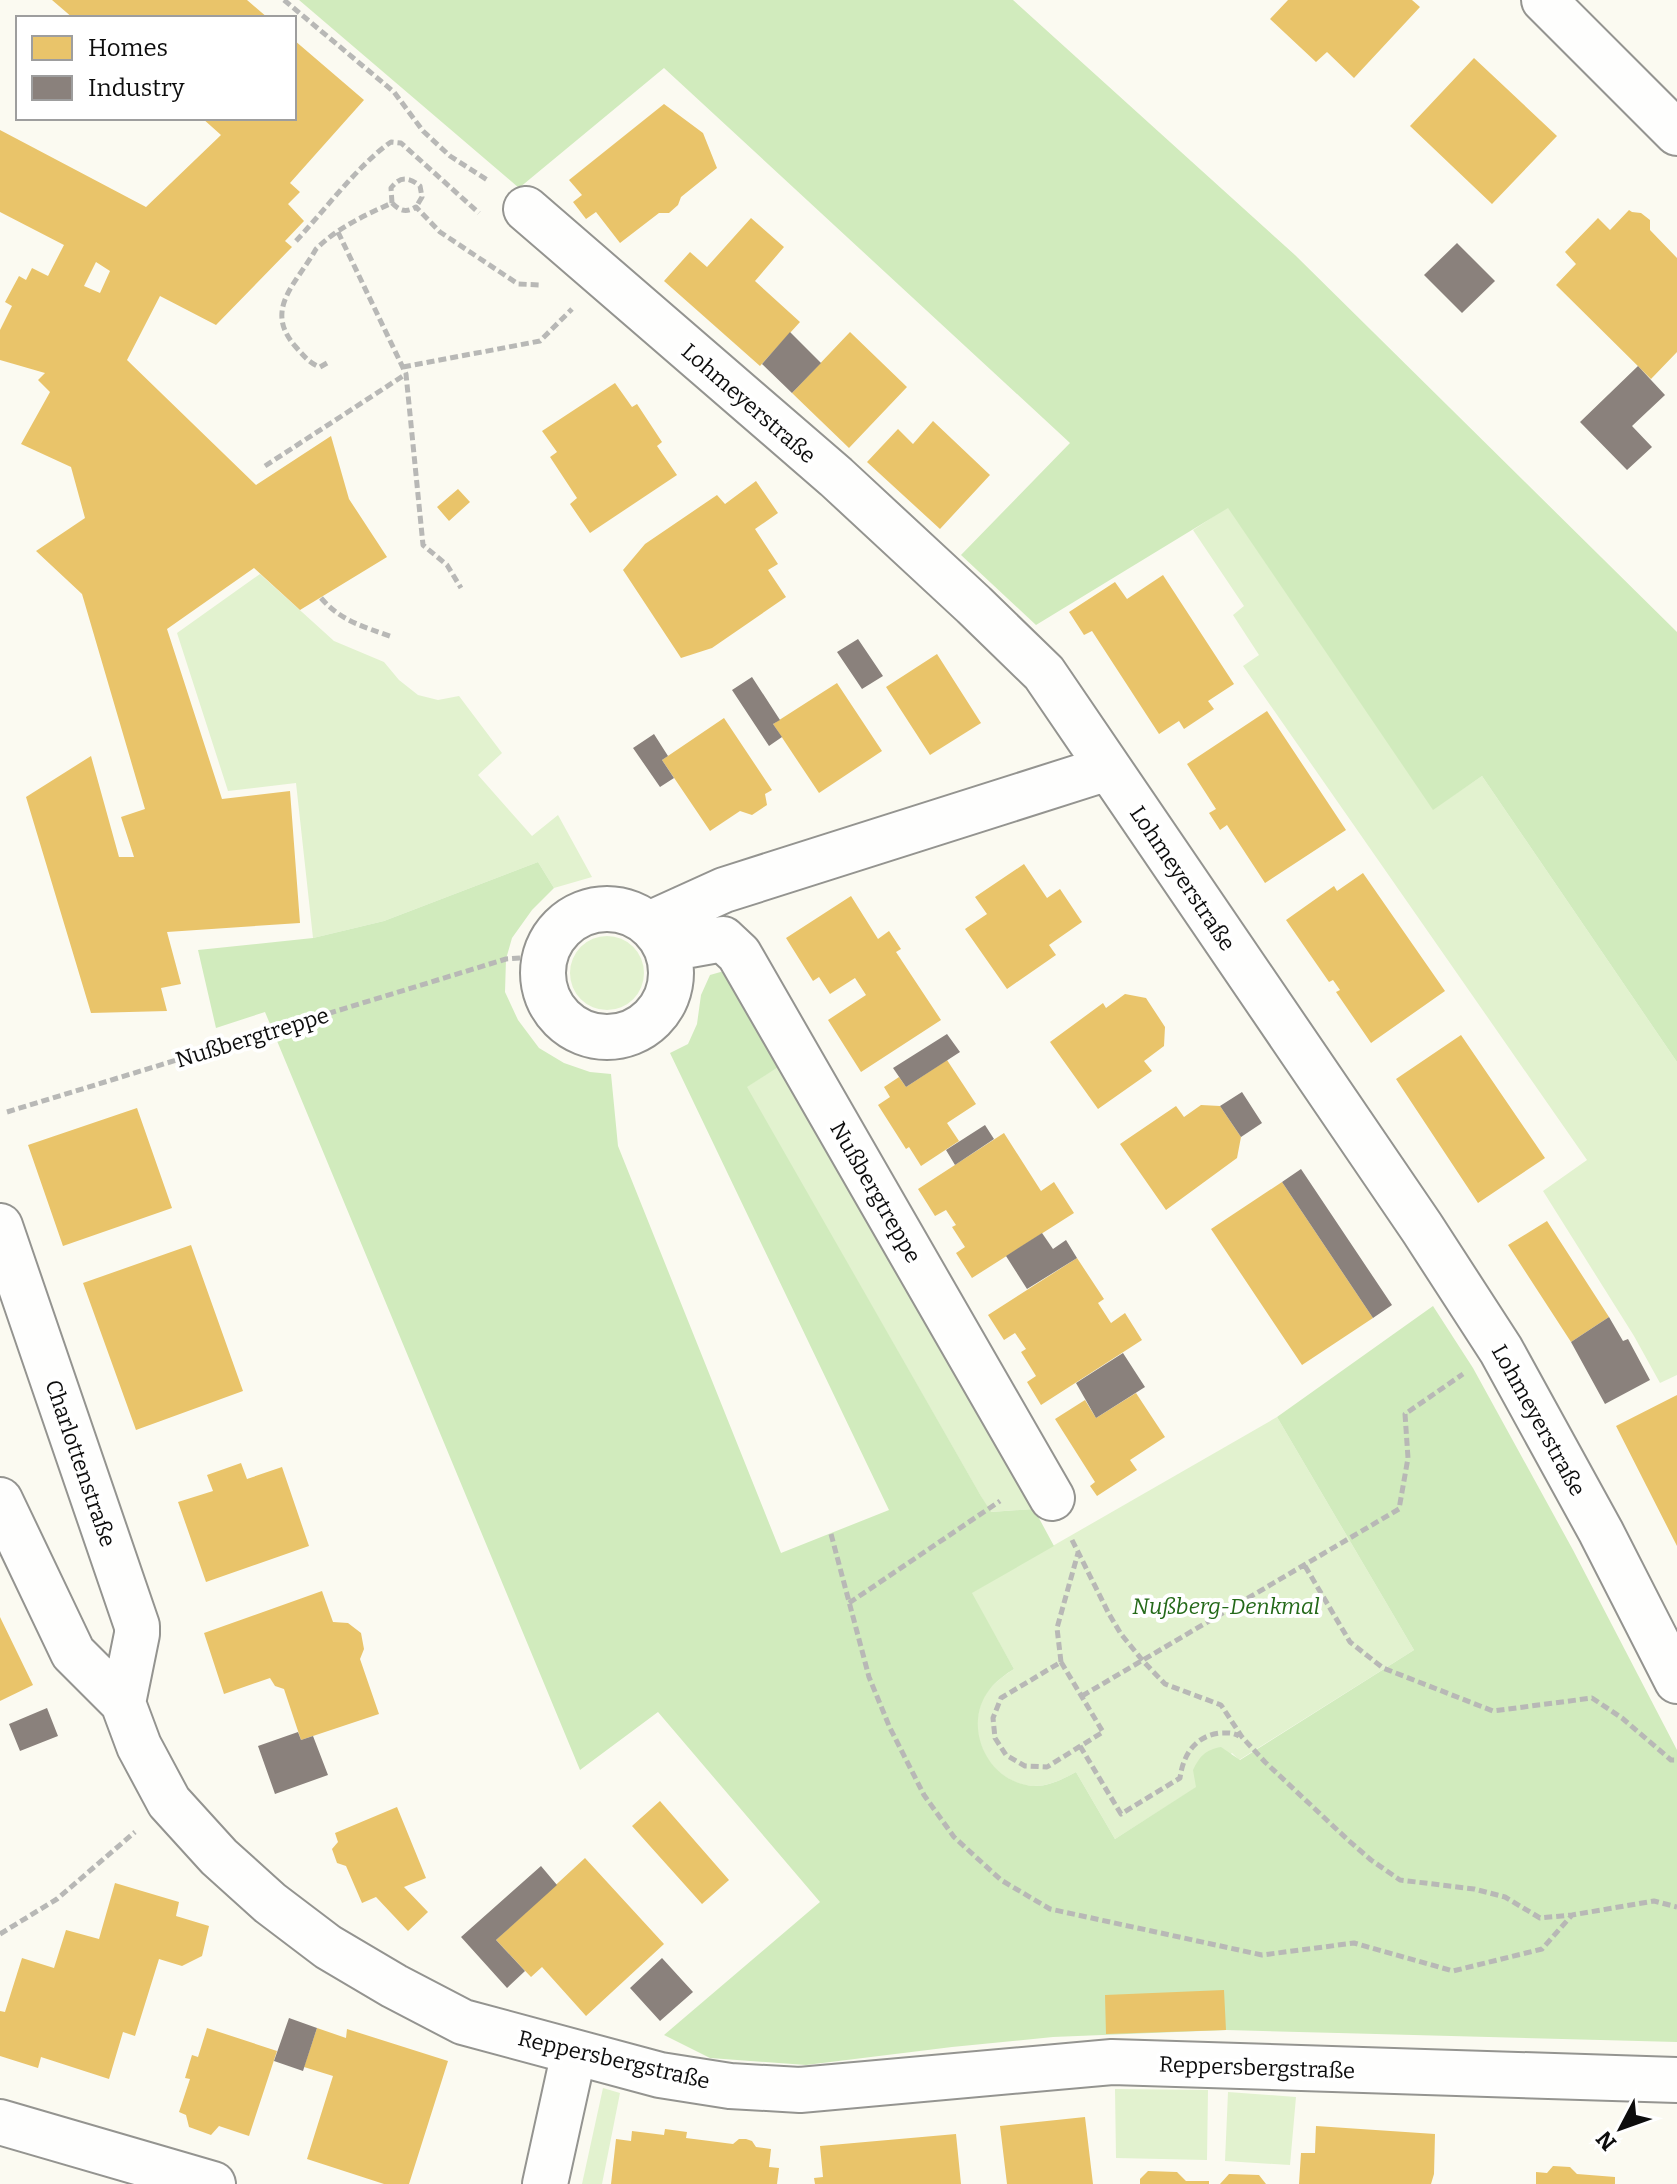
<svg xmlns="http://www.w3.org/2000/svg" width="1677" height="2184" font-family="Bitter,serif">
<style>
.green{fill:#e2f2cf}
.forest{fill:#d1ebbd}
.homes{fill:#e9c46a;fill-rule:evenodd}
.industry{fill:#8a817c}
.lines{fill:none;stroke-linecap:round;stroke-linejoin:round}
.minor-casing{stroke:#949490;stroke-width:48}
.path{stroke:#b8b8b6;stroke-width:5;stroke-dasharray:8 4;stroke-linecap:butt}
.minor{stroke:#fefefd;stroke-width:44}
.labels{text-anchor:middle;stroke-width:8;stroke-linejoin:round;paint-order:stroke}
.street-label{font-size:22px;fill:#0d0d0d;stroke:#fff}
.park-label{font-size:22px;font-style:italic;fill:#246919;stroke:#fff}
</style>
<rect width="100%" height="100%" fill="#fbfaf1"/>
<path class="green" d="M1228 507 1433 809 1482 776 1677 1062V1375L1660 1383 1634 1336 1543 1191 1587 1160 1243 666 1259 655 1233 615 1244 606 1193 530Z
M260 574 334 641 384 662 399 680 418 695 438 700 459 696 502 753 478 775 532 836 558 815 592 877 554 888 538 862 384 921 313 938 296 783 228 791 177 633Z
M570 973a37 37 0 1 1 74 0a37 37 0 1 1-74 0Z
M780 1066 1034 1509 990 1512 746 1087Z
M1277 1417 1414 1650 1239 1760 1232 1753 1197 1787 1115 1839 1076 1772C1063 1779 1049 1786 1034 1786 992 1784 965 1737 983 1699 989 1686 1002 1677 1014 1669L971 1593Z
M603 2088 620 2093 602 2184H582Z
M1115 2089 1208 2090 1207 2160 1116 2158Z
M1228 2092 1296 2097 1290 2165 1225 2161Z"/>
<path class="forest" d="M299 0H1013L1295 255 1677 632V1062L1482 776 1433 810 1228 508 1036 625 961 555 1070 443 664 68 519 188Z
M538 862 554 888 532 910 512 938 506 959 505 992 518 1020 539 1048 564 1063 590 1072 611 1074 618 1146 781 1553 889 1510 670 1053 688 1044 697 1024 701 995 710 975 724 971 780 1066 747 1087 981 1496 991 1512 1034 1509 1054 1546 972 1593 1014 1669C1006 1674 996 1681 990 1689 961 1725 987 1784 1035 1786 1049 1786 1063 1779 1076 1772L1115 1839 1196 1787 1193 1770C1200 1756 1205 1750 1221 1747L1240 1760 1414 1650 1277 1417 1433 1306 1473 1368 1573 1550 1677 1750V2042L1226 2030 1053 2037 952 2047 806 2065 710 2058 664 2035 820 1902 658 1712 580 1770 265 1012 216 1028 198 950 313 938 384 921Z"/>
<path class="homes" d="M52 0H247L268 18H73Z
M1288 0H1412L1420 7 1354 78 1327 52 1316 62 1270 19Z
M294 40 364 100 290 183 300 192 288 204 304 221 285 241 292 247 216 325 160 296 127 360 256 485 331 436 349 499 387 557 300 610 254 568 167 629 222 799 290 791 300 923 167 932 181 984 161 988 167 1011 91 1013 26 797 91 756 119 857H134L121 817 145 809 82 594 36 551 85 518 71 467 21 444 50 392 38 380 45 373 0 360V330L12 306 5 302 19 276 26 280 32 268 48 276 64 245 0 212V130L146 207 221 135 202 118H294ZM96 262 110 271 100 293 84 286Z
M1474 58 1557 136 1492 204 1410 126Z
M664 104 703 133 717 168 681 197 678 205 669 213H659L620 243 596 212 586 219 573 202 582 195 569 180Z
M1629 210 1632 212 1641 213 1650 220V230L1677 258V352L1651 379 1556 285 1576 264 1565 252 1598 218 1610 230Z
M751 218 784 247 755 281 800 322 760 366 664 281 690 252 707 267Z
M850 332 907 387 849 448 792 393Z
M615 383 632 407 637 404 662 442 657 446 677 475 590 533 570 504 577 498 550 457 557 452 542 431Z
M933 421 990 475 940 529 867 462 898 429 913 444Z
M756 481 778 513 755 529 778 564 768 570 786 597 712 648 681 658 623 570 645 544 717 495 725 504Z
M458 489 470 502 449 521 437 507Z
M1163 575 1234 684 1208 701 1214 709 1184 729 1179 721 1159 734 1092 631 1084 635 1069 612 1115 582 1127 599Z
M937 654 981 723 930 755 886 687Z
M837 683 882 751 819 793 773 724Z
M1267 711 1346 830 1265 883 1227 825 1220 830 1209 813 1216 809 1187 764Z
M724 718 772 790 765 794 767 805 752 815 740 811 710 831 662 760Z
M1024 864 1047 898 1060 889 1082 922 1049 945 1056 955 1007 989 965 929 987 914 975 897Z
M1363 873 1445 991 1371 1043 1336 992 1340 990 1333 980 1329 982 1286 920 1334 886 1337 891Z
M851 896 878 939 889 931 901 949 896 952 941 1020 861 1072 828 1020 866 995 855 978 830 994 819 977 813 981 786 938Z
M1125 994 1146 998 1165 1027 1164 1046 1144 1061 1152 1071 1098 1109 1050 1042 1103 1003 1106 1008Z
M1461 1035 1545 1158 1478 1203 1396 1079Z
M947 1060 976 1104 947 1123 959 1141 921 1166 909 1147 906 1149 878 1105 890 1097 884 1087 899 1077 906 1087Z
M1201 1105 1220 1106 1241 1137 1237 1158 1166 1210 1120 1144 1176 1106 1184 1117Z
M137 1108 172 1208 63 1246 28 1145Z
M1004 1133 1041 1191 1054 1182 1074 1213 972 1278 956 1253 965 1247 952 1227 956 1225 946 1210 935 1216 918 1189Z
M1282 1182 1373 1318 1302 1365 1211 1229Z
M1547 1221 1609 1317 1571 1342 1508 1245Z
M191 1245 243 1391 136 1430 83 1283Z
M1077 1258 1104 1299 1098 1303 1111 1323 1125 1313 1142 1340 1041 1405 1027 1382 1036 1376 1021 1352 1026 1349 1015 1333 1004 1340 988 1315Z
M1136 1393 1165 1437 1130 1460 1137 1470 1097 1496 1090 1486 1095 1482 1055 1419 1085 1400 1096 1418Z
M1677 1395V1546L1616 1426Z
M241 1463 247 1479 282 1467 309 1546 206 1582 178 1502 213 1491 207 1475Z
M322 1591 333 1622 348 1623 361 1633 364 1649 360 1659 379 1714 301 1740 284 1689 275 1686 270 1678 224 1694 204 1633Z
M0 1617 33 1685 0 1701Z
M660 1801 729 1880 702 1904 632 1826Z
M397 1807 426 1878 404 1887 428 1912 408 1931 376 1897 362 1903 346 1866 337 1863 332 1849 338 1842 335 1833Z
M585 1858 664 1944 586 2016 542 1967 531 1977 496 1940Z
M115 1883 179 1902 176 1916 209 1926 202 1956 182 1966 159 1959 135 2036 123 2032 109 2079 41 2057 38 2068 0 2056V2011L5 2012 22 1958 54 1968 66 1930 99 1939Z
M1224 1990 1226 2030 1106 2034 1105 1995Z
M207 2028 277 2051 249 2136 219 2126 211 2135 189 2127 186 2115 179 2112 190 2079 185 2078 192 2055 198 2057Z
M317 2028 346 2038 347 2029 448 2061 409 2184H384L307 2159 333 2076 304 2067Z
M1085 2117 1093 2184H1007L1000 2126Z
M1316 2126 1435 2134 1434 2174 1431 2184H1299L1301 2153H1315Z
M665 2129 687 2132 686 2138 733 2144 739 2139H746L752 2141 756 2147 771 2149 769 2167 779 2168 777 2184H611L616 2139 631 2141 632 2131 664 2135Z
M956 2134 961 2184H815L814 2178 823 2177 820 2146Z
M1553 2166 1570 2167 1577 2174 1615 2177V2184H1536V2172L1547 2173Z
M1148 2171 1177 2172 1186 2181H1209V2184H1140V2179Z
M1229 2174 1259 2175 1266 2184H1220Z"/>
<path class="industry" d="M1457 243 1495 281 1462 313 1424 275Z
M790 332 821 363 792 393 762 364Z
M1638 366 1665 395 1632 426 1652 447 1627 470 1580 422Z
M858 639 883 676 862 689 837 652Z
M752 677 780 720 773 724 782 737 769 746 732 690Z
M654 734 668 756 662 760 674 778 660 787 633 748Z
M947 1034 960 1052 906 1087 893 1068Z
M1242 1092 1262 1123 1241 1137 1220 1106Z
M985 1125 994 1139 955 1165 946 1150Z
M1301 1169 1392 1305 1373 1318 1282 1182Z
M1042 1233 1053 1249 1066 1240 1077 1258 1027 1289 1006 1256Z
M1609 1317 1623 1341 1628 1339 1650 1380 1605 1404 1571 1342Z
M1123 1353 1145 1387 1096 1418 1076 1383Z
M47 1708 58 1736 20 1751 9 1724Z
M298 1732 301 1740 313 1736 328 1775 275 1794 258 1746Z
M541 1866 557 1885 496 1940 525 1971 507 1988 461 1937Z
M662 1958 693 1992 660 2021 630 1988Z
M289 2018 317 2028 303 2071 274 2061Z"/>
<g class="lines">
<g class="minor-casing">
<path id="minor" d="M1544 0 1677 133
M526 209 836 477 974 605 1044 673 1422 1228 1501 1350 1601 1532 1677 1681
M543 973a64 64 0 1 1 128 0a64 64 0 1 1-128 0Z
M649 924 724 890 1108 768
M667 949 723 939 739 954 1052 1498
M0 1226 137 1626V1634L123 1703
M0 1500 73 1653 123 1703 139 1746 169 1802 219 1857 270 1903 328 1947 394 1986 463 2022 660 2075 730 2086 800 2090 1112 2062 1677 2080
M0 2122 213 2184
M545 2184 574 2052"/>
</g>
<path class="path" d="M284 0 394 92 423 131 450 156 489 181
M392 203 391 188C400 176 409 177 420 186L422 197 416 207
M338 232 406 374 423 545 447 565 461 588
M296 241C324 211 359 164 391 142L401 143 479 213
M327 363 320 367C309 363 303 355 295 346 263 309 297 283 316 249 337 228 365 215 392 203 400 211 406 213 416 207L440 232 518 284 541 285
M403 367 540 341 572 309
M265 466 406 374
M321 598C342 622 363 626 392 637
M7 1112 506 959 545 956
M831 1534 869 1677 890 1728 924 1795 954 1837 1001 1880 1050 1909 1262 1955 1354 1943 1453 1971 1542 1949 1572 1915
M1072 1540 1109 1614 1121 1634 1143 1661 1165 1684 1221 1705 1242 1737 1265 1762 1348 1840 1371 1860 1400 1880 1474 1889 1505 1897 1540 1918 1572 1915 1654 1901 1677 1907
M1305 1566 1350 1642 1383 1668 1493 1711 1592 1698 1622 1718 1671 1760H1677
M849 1603 1000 1501
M1061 1662 1103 1732 1047 1767 1025 1766 1006 1755 995 1738 993 1718 1001 1698Z
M1061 1662 1057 1628 1078 1553
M1082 1696 1399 1509 1408 1458 1405 1414 1463 1374
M1080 1746 1121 1814 1180 1778C1183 1755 1195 1736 1220 1733 1228 1733 1232 1732 1239 1736
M0 1934 57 1899 135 1832"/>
<use href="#minor" class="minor"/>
</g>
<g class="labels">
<g class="street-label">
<text transform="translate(749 403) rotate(41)" y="8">Lohmeyerstraße</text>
<text transform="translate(1183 878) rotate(56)" y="8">Lohmeyerstraße</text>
<text transform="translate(252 1037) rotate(-17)" y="8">Nußbergtreppe</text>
<text transform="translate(876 1192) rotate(60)" y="8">Nußbergtreppe</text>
<text transform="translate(1539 1420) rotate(61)" y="8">Lohmeyerstraße</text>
<text transform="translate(81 1463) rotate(71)" y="8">Charlottenstraße</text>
<text transform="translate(614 2059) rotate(13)" y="8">Reppersbergstraße</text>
<text transform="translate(1257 2067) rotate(2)" y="8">Reppersbergstraße</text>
</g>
<g class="park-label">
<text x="1226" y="1614">Nußberg-Denkmal</text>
</g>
</g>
<rect x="16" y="16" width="280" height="104" fill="#ffffff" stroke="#9e9e9e" stroke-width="2"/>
<rect x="32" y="36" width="40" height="24" fill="#e9c46a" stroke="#9e9e9e" stroke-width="2"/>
<text x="88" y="56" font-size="24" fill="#0d0d0d">Homes</text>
<rect x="32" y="76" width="40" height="24" fill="#8a817c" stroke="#9e9e9e" stroke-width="2"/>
<text x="88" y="96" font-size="24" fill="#0d0d0d">Industry</text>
<g transform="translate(1621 2128) rotate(229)" stroke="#ffffff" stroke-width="6" paint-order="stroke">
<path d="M0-6L14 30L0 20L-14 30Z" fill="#0d0d0d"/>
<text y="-12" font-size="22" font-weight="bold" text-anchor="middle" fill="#0d0d0d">N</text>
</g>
</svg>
